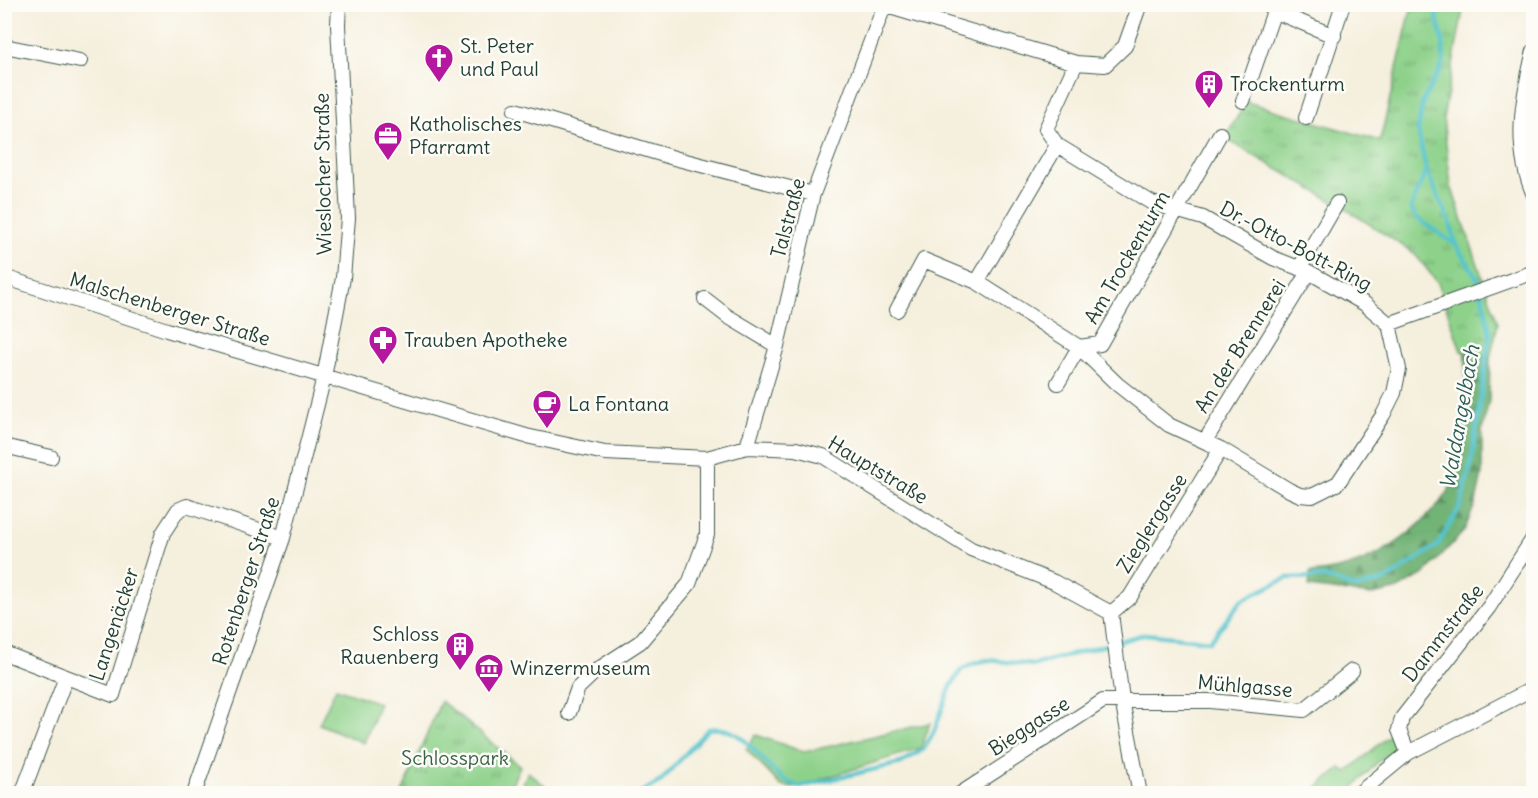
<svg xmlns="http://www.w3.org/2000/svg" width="1538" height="798" font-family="Delius,sans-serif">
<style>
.green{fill:#8dd18a;stroke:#56875f;stroke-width:1.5}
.forest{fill:url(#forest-firs);stroke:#487855;stroke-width:1.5}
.park{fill:url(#park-tufts);stroke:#56875f;stroke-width:1.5}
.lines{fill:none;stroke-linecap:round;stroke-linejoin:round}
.stream{stroke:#57c4cd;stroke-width:4.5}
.street-casing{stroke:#3f584d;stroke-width:16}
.street{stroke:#fff;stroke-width:14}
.labels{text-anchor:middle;stroke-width:5;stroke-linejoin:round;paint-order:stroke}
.poi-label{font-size:20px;fill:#1f3d34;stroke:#fdfcf7;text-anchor:start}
.street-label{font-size:20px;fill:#1f3d34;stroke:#fdfcf7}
.park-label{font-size:20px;fill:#3a624a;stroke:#fdfcf7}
.water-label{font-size:21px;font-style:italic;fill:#2d5f5a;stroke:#fdfcf7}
</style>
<defs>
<pattern id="forest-firs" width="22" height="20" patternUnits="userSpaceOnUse" patternTransform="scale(1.5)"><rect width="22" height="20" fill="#72b376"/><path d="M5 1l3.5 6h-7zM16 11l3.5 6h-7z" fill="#5d9362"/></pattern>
<pattern id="park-tufts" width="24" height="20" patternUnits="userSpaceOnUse" patternTransform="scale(1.5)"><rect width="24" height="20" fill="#8dd18a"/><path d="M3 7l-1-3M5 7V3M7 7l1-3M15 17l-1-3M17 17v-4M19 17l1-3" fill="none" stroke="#73ab72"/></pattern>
</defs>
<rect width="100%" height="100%" fill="#fdfcf7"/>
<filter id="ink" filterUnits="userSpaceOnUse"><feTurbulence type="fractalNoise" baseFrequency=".0167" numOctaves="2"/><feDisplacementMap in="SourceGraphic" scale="12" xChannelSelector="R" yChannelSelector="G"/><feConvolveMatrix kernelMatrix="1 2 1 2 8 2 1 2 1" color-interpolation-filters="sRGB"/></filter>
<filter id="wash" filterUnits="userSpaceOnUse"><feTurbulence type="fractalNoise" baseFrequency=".008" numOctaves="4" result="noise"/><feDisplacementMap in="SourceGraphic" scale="24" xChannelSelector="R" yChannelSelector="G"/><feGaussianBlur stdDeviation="1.35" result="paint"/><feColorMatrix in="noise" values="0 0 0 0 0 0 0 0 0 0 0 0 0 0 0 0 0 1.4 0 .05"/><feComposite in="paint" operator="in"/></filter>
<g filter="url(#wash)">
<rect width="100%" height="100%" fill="#f5efdd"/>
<path class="green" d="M336 688 379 703 364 743 319 724Z
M930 723 921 748 794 788 781 786 746 749 756 735 804 752Z
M1393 732 1397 748 1378 762 1348 793 1309 794 1341 768 1347 772Z
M528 772 554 793H518Z"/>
<path class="forest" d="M1465 310 1483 356 1490 359 1489 401 1482 431V475L1476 502 1464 531 1424 574 1396 590 1372 595 1309 587 1310 573C1358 570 1402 546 1433 510 1438 504 1445 498 1448 492 1469 448 1466 359 1465 310Z"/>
<path class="park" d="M1412 5H1464L1443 118 1451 186 1498 323 1490 358 1461 351 1438 283 1414 253 1346 209 1224 138 1247 102 1380 141Z
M441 701 520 766 508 793H402Z"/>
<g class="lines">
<path class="stream" d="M1426 171 1411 208 1417 218 1456 245
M638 794 661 781 708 729C752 723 760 774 799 787L901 763 924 749 934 731 951 686 961 670 973 664 987 660 1034 665 1145 634 1210 641 1242 600 1287 578 1324 577 1356 588 1386 580 1438 545 1461 505 1472 458 1490 333 1479 281 1456 245 1450 222 1426 170 1418 130 1423 101 1443 64V42L1437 18 1439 4"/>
</g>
</g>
<g filter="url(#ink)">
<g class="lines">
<g class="street-casing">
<path id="street" d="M880 4 1076 63 1105 65 1125 46 1140 4
M1267 4 1274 11 1334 36
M4 46 80 61
M1534 51C1522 99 1513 148 1534 195
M1243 101 1274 11
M515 110 674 158 813 194
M1306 118 1343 4
M1300 267 1337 203
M4 277 167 330 526 436 605 453 707 458 747 447 796 449 823 456 971 549 1054 582 1111 613 1122 700 1140 794
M977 282 1057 145 1046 129 1076 63
M705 299 727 316 777 346
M897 310 924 260 977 282 1079 347 1117 384 1169 425 1221 449 1289 490 1300 495 1312 496 1338 483 1383 415 1394 393 1399 369 1389 324 1365 304 1309 272 1273 258 1203 218 1152 203 1057 145
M1389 324 1534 272
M1058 383 1079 347 1100 344 1220 134
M1205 441 1309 272
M4 446 51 457
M747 447 777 346 813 194 885 4
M1111 613 1130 597 1221 449
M4 653 113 695 163 533 178 510 187 506 283 538
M569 713 578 688 597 670 640 642 689 584 707 535V458
M1408 753 1399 730 1402 718 1489 607 1534 537
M22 794 66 677
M194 794 283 538 324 377 343 278 348 218 338 25 339 4
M960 794 1103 701H1210L1304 710 1352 671
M1358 794 1408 753 1534 688"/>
</g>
<use href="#street" class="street"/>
</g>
</g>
<defs>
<g id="church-pin" transform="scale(1.5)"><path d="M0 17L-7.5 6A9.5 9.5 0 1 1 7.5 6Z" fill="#b5179e" stroke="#fdfcf7"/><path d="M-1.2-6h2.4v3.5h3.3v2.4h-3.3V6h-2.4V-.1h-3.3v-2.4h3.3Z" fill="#fff"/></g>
<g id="building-pin" transform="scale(1.5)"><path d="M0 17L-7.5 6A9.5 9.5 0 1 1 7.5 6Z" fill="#b5179e" stroke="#fdfcf7"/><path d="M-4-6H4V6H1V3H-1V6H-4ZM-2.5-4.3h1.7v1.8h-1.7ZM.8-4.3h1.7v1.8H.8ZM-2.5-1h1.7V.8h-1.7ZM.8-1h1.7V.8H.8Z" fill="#fff"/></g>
<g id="office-pin" transform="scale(1.5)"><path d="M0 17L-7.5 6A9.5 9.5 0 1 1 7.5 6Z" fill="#b5179e" stroke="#fdfcf7"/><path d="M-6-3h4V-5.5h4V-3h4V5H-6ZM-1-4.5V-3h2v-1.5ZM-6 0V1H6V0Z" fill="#fff"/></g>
<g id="pharmacy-pin" transform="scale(1.5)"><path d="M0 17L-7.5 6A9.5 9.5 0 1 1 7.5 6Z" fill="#b5179e" stroke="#fdfcf7"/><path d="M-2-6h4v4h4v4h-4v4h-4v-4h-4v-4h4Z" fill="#fff"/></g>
<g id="cafe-pin" transform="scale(1.5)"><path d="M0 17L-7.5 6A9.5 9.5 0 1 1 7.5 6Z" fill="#b5179e" stroke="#fdfcf7"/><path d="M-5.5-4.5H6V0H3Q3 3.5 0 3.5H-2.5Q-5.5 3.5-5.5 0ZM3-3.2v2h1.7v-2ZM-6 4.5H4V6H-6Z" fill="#fff"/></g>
<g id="museum-pin" transform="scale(1.5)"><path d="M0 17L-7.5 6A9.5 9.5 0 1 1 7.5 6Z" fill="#b5179e" stroke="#fdfcf7"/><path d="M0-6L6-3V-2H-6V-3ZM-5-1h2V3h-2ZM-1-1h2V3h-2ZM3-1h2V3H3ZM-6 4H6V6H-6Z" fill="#fff"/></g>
</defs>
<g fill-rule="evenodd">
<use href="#church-pin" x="439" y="58"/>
<use href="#building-pin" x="1209" y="84"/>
<use href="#office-pin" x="388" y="136"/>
<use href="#pharmacy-pin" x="383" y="340"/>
<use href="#cafe-pin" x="547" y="404"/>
<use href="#building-pin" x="460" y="646"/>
<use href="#museum-pin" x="489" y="668"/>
</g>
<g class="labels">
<g class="poi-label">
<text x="460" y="53">St. Peter<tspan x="460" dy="23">und Paul</tspan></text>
<text x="1230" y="91">Trockenturm</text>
<text x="409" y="131">Katholisches<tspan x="409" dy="23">Pfarramt</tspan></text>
<text x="404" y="347">Trauben Apotheke</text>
<text x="568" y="411">La Fontana</text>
<text x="439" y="641" text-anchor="end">Schloss<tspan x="439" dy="23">Rauenberg</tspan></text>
<text x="510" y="675">Winzermuseum</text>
</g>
<g class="street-label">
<text transform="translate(323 174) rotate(-91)" y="7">Wieslocher Straße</text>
<text transform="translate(788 218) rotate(-75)" y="7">Talstraße</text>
<text transform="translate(1296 246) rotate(28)" y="7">Dr.-Otto-Bott-Ring</text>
<text transform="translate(1127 257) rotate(-60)" y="7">Am Trockenturm</text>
<text transform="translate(170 309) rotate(17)" y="7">Malschenberger Straße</text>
<text transform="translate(1240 346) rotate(-58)" y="7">An der Brennerei</text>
<text transform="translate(878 470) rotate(31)" y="7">Hauptstraße</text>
<text transform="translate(1152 523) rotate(-58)" y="7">Zieglergasse</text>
<text transform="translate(246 581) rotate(-72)" y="7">Rotenberger Straße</text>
<text transform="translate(114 624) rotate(-72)" y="7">Langenäcker</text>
<text transform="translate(1443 633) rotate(-52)" y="7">Dammstraße</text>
<text transform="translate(1245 686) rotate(5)" y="7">Mühlgasse</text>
<text transform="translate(1029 726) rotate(-33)" y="7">Bieggasse</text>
</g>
<g class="park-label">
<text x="455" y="765">Schlosspark</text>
</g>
<g class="water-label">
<text transform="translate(1460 417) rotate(-80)" y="7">Waldangelbach</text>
</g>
</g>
<rect width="1538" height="798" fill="none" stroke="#fdfcf7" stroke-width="24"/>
</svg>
